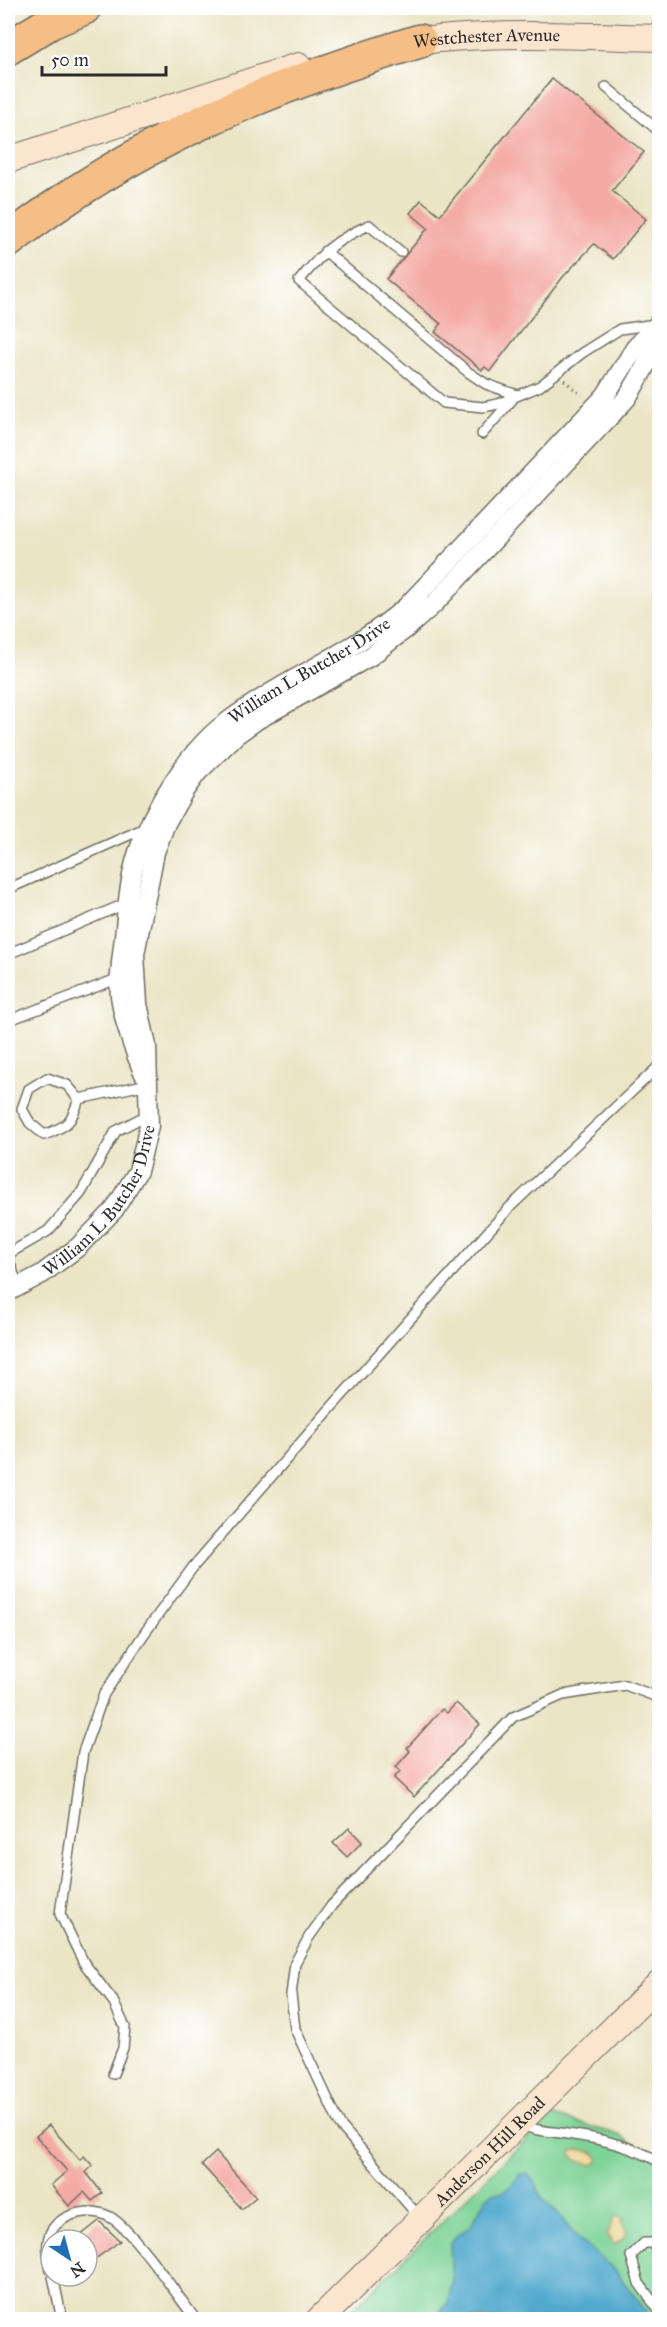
<svg xmlns="http://www.w3.org/2000/svg" width="667" height="2327" font-family="'IM FELL Great Primer',serif">
<style>
.green{fill:#7ed396;stroke:#547f60;stroke-width:1.5}
.sand{fill:#eeda9e;stroke:#8c8264;stroke-width:1.5}
.water{fill:#51a9ce;stroke:#3e6a7c;stroke-width:1.5}
.building{fill:#f4aba5}
.lines{fill:none;stroke-linecap:round;stroke-linejoin:round}
.lane-casing{stroke:#6e6c61;stroke-width:12}
.street-casing{stroke:#6e6c61;stroke-width:21}
.secondary-casing{stroke:#6e6c61;stroke-width:28}
.highway-casing{stroke:#6e6c61;stroke-width:36}
.path{stroke:#6e6c61;stroke-width:3;stroke-dasharray:1.5 4.5;stroke-linecap:butt}
.lane{stroke:#fff;stroke-width:9}
.street{stroke:#fff;stroke-width:18}
.secondary{stroke:#fbe5cf;stroke-width:26}
.highway{stroke:#f6be87;stroke-width:33}
.labels{text-anchor:middle;stroke-width:4.5;stroke-linejoin:round;paint-order:stroke}
.street-label{font-size:18px;fill:#2b2b2b;stroke:#fff}
</style>
<rect width="100%" height="100%" fill="#fff"/>
<filter id="ink" filterUnits="userSpaceOnUse"><feTurbulence type="fractalNoise" baseFrequency=".0167" numOctaves="2"/><feDisplacementMap in="SourceGraphic" scale="12" xChannelSelector="R" yChannelSelector="G"/><feConvolveMatrix kernelMatrix="1 2 1 2 8 2 1 2 1" color-interpolation-filters="sRGB"/></filter>
<filter id="wash" filterUnits="userSpaceOnUse"><feTurbulence type="fractalNoise" baseFrequency=".008" numOctaves="4" result="noise"/><feDisplacementMap in="SourceGraphic" scale="24" xChannelSelector="R" yChannelSelector="G"/><feGaussianBlur stdDeviation="1.35" result="paint"/><feColorMatrix in="noise" values="0 0 0 0 0 0 0 0 0 0 0 0 0 0 0 0 0 1.4 0 .05"/><feComposite in="paint" operator="in"/></filter>
<g filter="url(#wash)">
<rect width="100%" height="100%" fill="#ebe4c5"/>
<path class="green" d="M551 2115 619 2135 659 2161V2319L342 2320Z"/>
<path class="sand" d="M579 2149 595 2153 599 2158 598 2162 593 2165 576 2160 571 2154 572 2151Z
M615 2216 624 2219 622 2223 627 2232 622 2240 614 2245 607 2234Z"/>
<path class="water" d="M520 2174 528 2175 535 2182 541 2197 557 2212 576 2237 614 2269 649 2315 647 2319H434L448 2303 452 2283 450 2245 457 2235 470 2227 485 2199 493 2193 503 2192 512 2186Z"/>
<g id="blocks">
<path class="building" d="M552 79 644 152 612 191 646 219 613 259 594 244 563 277 490 371 485 367 482 370 435 332 441 324 386 279 428 228 410 213 421 200 440 215Z
M456 1703 480 1724 414 1797 394 1778 400 1771 396 1767 410 1751 407 1748 442 1709 447 1713Z
M349 1828 362 1842 347 1857 333 1843Z
M49 2125 80 2160 84 2156 93 2166 86 2172 102 2193 92 2201 84 2192 69 2206 51 2185 67 2171 36 2136Z
M216 2152 256 2197 242 2209 202 2165Z
M99 2221 120 2241 87 2265V2240H75Z"/>
</g>
</g>
<g filter="url(#ink)">
<use href="#blocks" fill-opacity="0" stroke="#6e6c61" stroke-width="1.5"/>
<g class="lines">
<g class="lane-casing">
<path id="lane" d="M606 87 660 132
M325 251 468 372 486 384 517 395
M401 252 369 225C334 241 323 252 299 281L444 403 483 407 498 404 540 386 582 353 620 329 656 324
M482 434 512 400
M8 889 145 828
M8 954 127 903
M12 1019 122 977
M47 1078 67 1085 79 1099C71 1123 68 1126 44 1135L30 1123 22 1109 29 1089Z
M79 1099 148 1084
M8 1254 48 1231 81 1193 116 1131 149 1114
M8 1258 18 1286
M113 2074 123 2048 125 2027 113 2001 84 1963 60 1914 83 1752 104 1694 144 1634 193 1567 329 1410 510 1207 660 1065
M521 2124C536 2132 551 2131 567 2134 599 2138 631 2146 660 2162
M420 2218 340 2125 295 2029 291 1995 295 1963 309 1937 332 1905 513 1717 563 1695 625 1685 660 1698
M660 2243H644L631 2256 639 2283 660 2312
M51 2270C47 2252 43 2232 62 2220 75 2211 96 2209 110 2217 133 2230 178 2296 196 2320
M53 2276 62 2320"/>
</g>
<g class="street-casing">
<g id="street">
<path id="s1" d="M144 1074C133 1049 124 1023 120 996 118 976 122 957 124 937 127 909 129 879 138 852 152 810 188 752 223 725 281 680 351 655 406 607L605 396 635 348 660 322"/>
<path id="s2" d="M8 1292 42 1274 78 1247 114 1210 138 1171 149 1126 147 1046 138 1004 135 954 155 852 166 823 184 791 198 772 236 735 257 720 371 656 407 628 434 604 627 398C642 374 655 352 658 324"/>
</g>
</g>
<g class="secondary-casing">
<g id="secondary">
<path id="s3" d="M401 44C486 30 574 36 660 38"/>
<path d="M8 160 298 66"/>
<path id="s4" d="M319 2320 660 1983"/>
</g>
</g>
<g class="highway-casing">
<path id="highway" d="M8 48 51 22 84 8
M8 241C134 142 268 87 420 41"/>
</g>
<path class="path" d="M564 380 582 396"/>
<use href="#lane" class="lane"/>
<use href="#street" class="street"/>
<use href="#secondary" class="secondary"/>
<use href="#highway" class="highway"/>
</g>
</g>
<g class="labels">
<g class="street-label">
<text dy="6" stroke="none"><textPath href="#s3" startOffset="86">Westchester Avenue</textPath></text>
<text dy="6" stroke="none"><textPath href="#s1" startOffset="484">William L Butcher Drive</textPath></text>
<text dy="6" stroke="none"><textPath href="#s2" startOffset="135">William L Butcher Drive</textPath></text>
<text dy="6" stroke="none"><textPath href="#s4" startOffset="240">Anderson Hill Road</textPath></text>
</g>
</g>
<rect width="667" height="2327" fill="none" stroke="#fff" stroke-width="30"/>
<g transform="translate(69 2258) rotate(144)"><circle r="28" fill="#ffffff" stroke="#aaaaaa" stroke-width="1.5"/>
<path d="M0-4.5L10 22L0 15L-10 22Z" fill="#1f6fb2"/>
<text y="-9" font-size="16" font-weight="bold" text-anchor="middle" fill="#2b2b2b">N</text>
</g>
<path d="M42 66v9h124v-9" fill="none" stroke="#2b2b2b" stroke-width="3"/>
<text x="51" y="66" font-size="18" fill="#2b2b2b" stroke="#ffffff" stroke-width="4.5" paint-order="stroke">50 m</text>
</svg>
